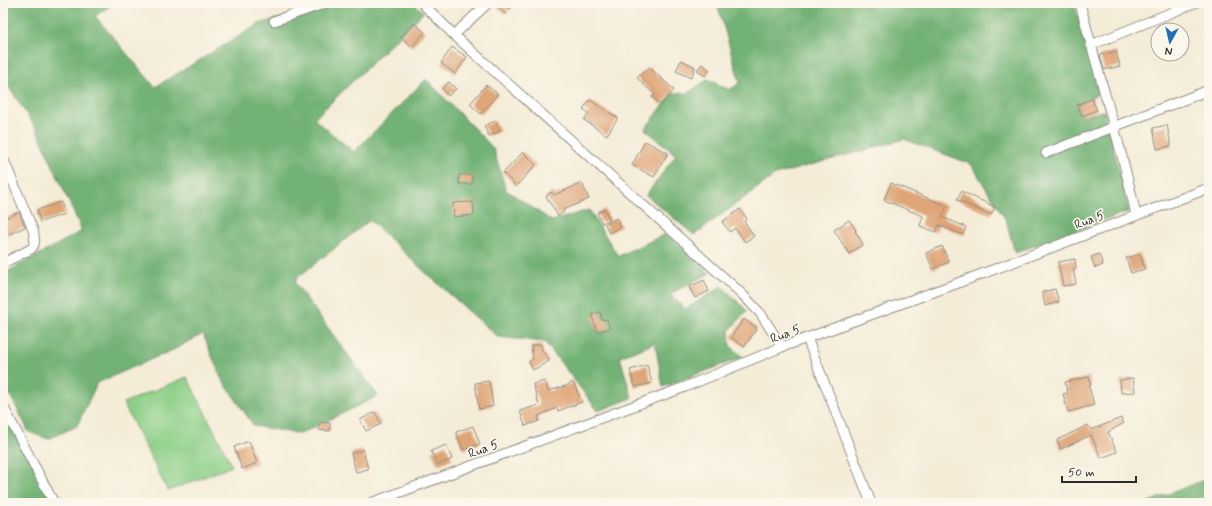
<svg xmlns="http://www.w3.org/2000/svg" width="1212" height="506" font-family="Mynerve,sans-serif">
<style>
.green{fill:#8ed088;stroke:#5c7e5a}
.forest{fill:#72b274;stroke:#4e6e50}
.building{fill:#dfa577}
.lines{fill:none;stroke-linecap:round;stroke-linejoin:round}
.minor-casing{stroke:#908c81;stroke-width:11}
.minor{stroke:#fff;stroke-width:9}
.labels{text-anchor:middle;stroke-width:3.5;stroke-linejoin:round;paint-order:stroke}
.street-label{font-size:13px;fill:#2b2b2b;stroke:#fbf7ec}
</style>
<rect width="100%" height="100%" fill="#fbf7ec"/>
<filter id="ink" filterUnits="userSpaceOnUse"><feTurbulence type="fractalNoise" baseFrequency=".025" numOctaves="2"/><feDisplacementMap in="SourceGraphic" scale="8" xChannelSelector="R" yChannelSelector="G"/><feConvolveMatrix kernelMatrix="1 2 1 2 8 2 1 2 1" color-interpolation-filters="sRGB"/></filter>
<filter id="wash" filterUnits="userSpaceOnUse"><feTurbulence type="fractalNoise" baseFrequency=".012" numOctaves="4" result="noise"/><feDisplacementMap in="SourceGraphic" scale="16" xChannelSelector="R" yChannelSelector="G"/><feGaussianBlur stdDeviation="0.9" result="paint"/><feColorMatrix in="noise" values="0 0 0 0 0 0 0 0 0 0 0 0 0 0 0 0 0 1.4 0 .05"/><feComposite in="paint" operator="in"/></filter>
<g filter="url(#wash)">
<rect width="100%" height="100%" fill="#f4ecd7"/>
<path class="green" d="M187 377 232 466 168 491 123 403Z"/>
<path class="forest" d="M3 3H115L95 16 155 87 261 23 347 3H413L424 12 314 119 354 152 426 79 493 148 506 190 552 221 589 210 618 256 666 234 710 273 670 294 685 309 722 286 747 311 729 331 730 346 743 357 663 387 655 343 620 357 632 398 598 411 545 342 498 337 425 272 370 220 297 278 295 283 378 396 300 434 254 426 221 378 203 334 175 349 97 383 77 426 48 439 29 432 3 381V274L82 231 37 130 3 78Z
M717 3H1074L1094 71 1098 94 1077 105 1082 116 1104 111 1129 211 1015 253 1006 220 971 164 904 139 775 175 694 235 646 195 676 155 645 129 673 93H688L708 79 729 90 740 83Z
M3 406 54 503H3Z
M1209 478V503H1146Z"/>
<g id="blocks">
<path class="building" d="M494 3H516L505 14Z
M414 23 425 32 412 47 401 37Z
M452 47 467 57 455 74 441 63Z
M1116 51 1120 66 1104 70 1100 55Z
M681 60 695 67 691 78 676 71Z
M702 64 710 70 705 76 697 70Z
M649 67 674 90 661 105 652 97 655 95 637 78Z
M449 82 456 89 448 96 442 88Z
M486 85 498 94 481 114 470 104Z
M1092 99 1097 110 1082 116 1077 105Z
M590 100 618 118 607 135 584 120 589 113 583 109Z
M495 121 500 131 489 136 484 126Z
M1167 125 1171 146 1157 149 1153 128Z
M645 141 668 153 654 177 632 165Z
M523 152 536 165 516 186 503 173Z
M459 175H472V184H459Z
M582 183 589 199 563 210 564 212 558 216 546 196 552 192 554 195Z
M891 183 947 206 942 217 966 227 963 235 939 225 936 232 920 226 923 216 884 200Z
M961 191 995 207 991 215 957 200Z
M61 202 65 214 40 222 37 210Z
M473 202 474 215 454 217 453 203Z
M605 209 610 220 602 223 597 213Z
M740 209 747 219 744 221 754 236 745 242 735 228 730 232 722 222Z
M19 212 25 227 3 237V219Z
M617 218 621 227 609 233 605 224Z
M849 220 856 230 855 231 863 244 849 254 834 230Z
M942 246 949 262 933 269 926 253Z
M1099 254 1103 265 1095 268 1091 257Z
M1140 254 1145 269 1131 273 1126 258Z
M1075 259 1076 269H1073L1076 284 1063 286 1058 262Z
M704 280 709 291 695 298 689 287Z
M1055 289 1059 302 1045 306 1042 292Z
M600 312 602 320 607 319 610 328 597 332 592 315Z
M744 319 757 328 744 347 731 337Z
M541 344 542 350 549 361 533 370 529 362 533 359 531 346Z
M647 365 652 383 635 387 630 370Z
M1089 377 1091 386H1089L1094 405 1068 412 1063 394 1068 393 1065 382Z
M1133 378 1135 392 1121 393 1120 380Z
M489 381 493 406 479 409 475 383Z
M545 381 548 391 566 386 573 382 582 402 558 411 557 408 538 416 539 421 525 426 520 411 539 405 533 384Z
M375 412 381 424 366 431 360 420Z
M1121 418 1124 423 1108 432 1117 452 1101 458 1091 435 1061 449 1057 440 1088 425 1091 430Z
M320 422 330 423V431L319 430Z
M473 426 480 444 463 450 456 432Z
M249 441 257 463 242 469 234 447Z
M446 445 452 459 438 465 431 451Z
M363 450 368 469 356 472 351 453Z"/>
</g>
</g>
<g filter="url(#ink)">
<use href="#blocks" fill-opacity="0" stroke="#908c81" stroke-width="1"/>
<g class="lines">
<g class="minor-casing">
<path id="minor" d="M422 3 454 35 741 293 761 314 782 347
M1080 3C1098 74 1121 143 1136 215
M274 21 326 3
M454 35 488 3
M1091 45 1195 3
M1046 153 1209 90
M3 158 33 230C34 237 37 243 31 249L3 263
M807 338 871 503
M3 406 54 503
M371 503 685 387 782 347 950 286 1209 188"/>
</g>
<use href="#minor" class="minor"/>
</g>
</g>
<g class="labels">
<g class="street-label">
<text transform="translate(1089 219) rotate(-21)" y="5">Rua 5</text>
<text transform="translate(785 333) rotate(-21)" y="5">Rua 5</text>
<text transform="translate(483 448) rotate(-20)" y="5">Rua 5</text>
</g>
</g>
<rect width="1212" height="506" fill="none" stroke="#fbf7ec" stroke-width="16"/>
<g transform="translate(1170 42) rotate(188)"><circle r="19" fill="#fbf7ec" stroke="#a8a59f"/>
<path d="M0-3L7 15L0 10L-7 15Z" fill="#1f6fb2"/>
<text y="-6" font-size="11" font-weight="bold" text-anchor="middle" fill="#2b2b2b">N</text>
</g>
<path d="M1062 476v6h74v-6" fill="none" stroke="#2b2b2b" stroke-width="2"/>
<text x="1068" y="476" font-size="12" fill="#2b2b2b" stroke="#fbf7ec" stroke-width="3" paint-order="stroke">50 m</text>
</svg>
